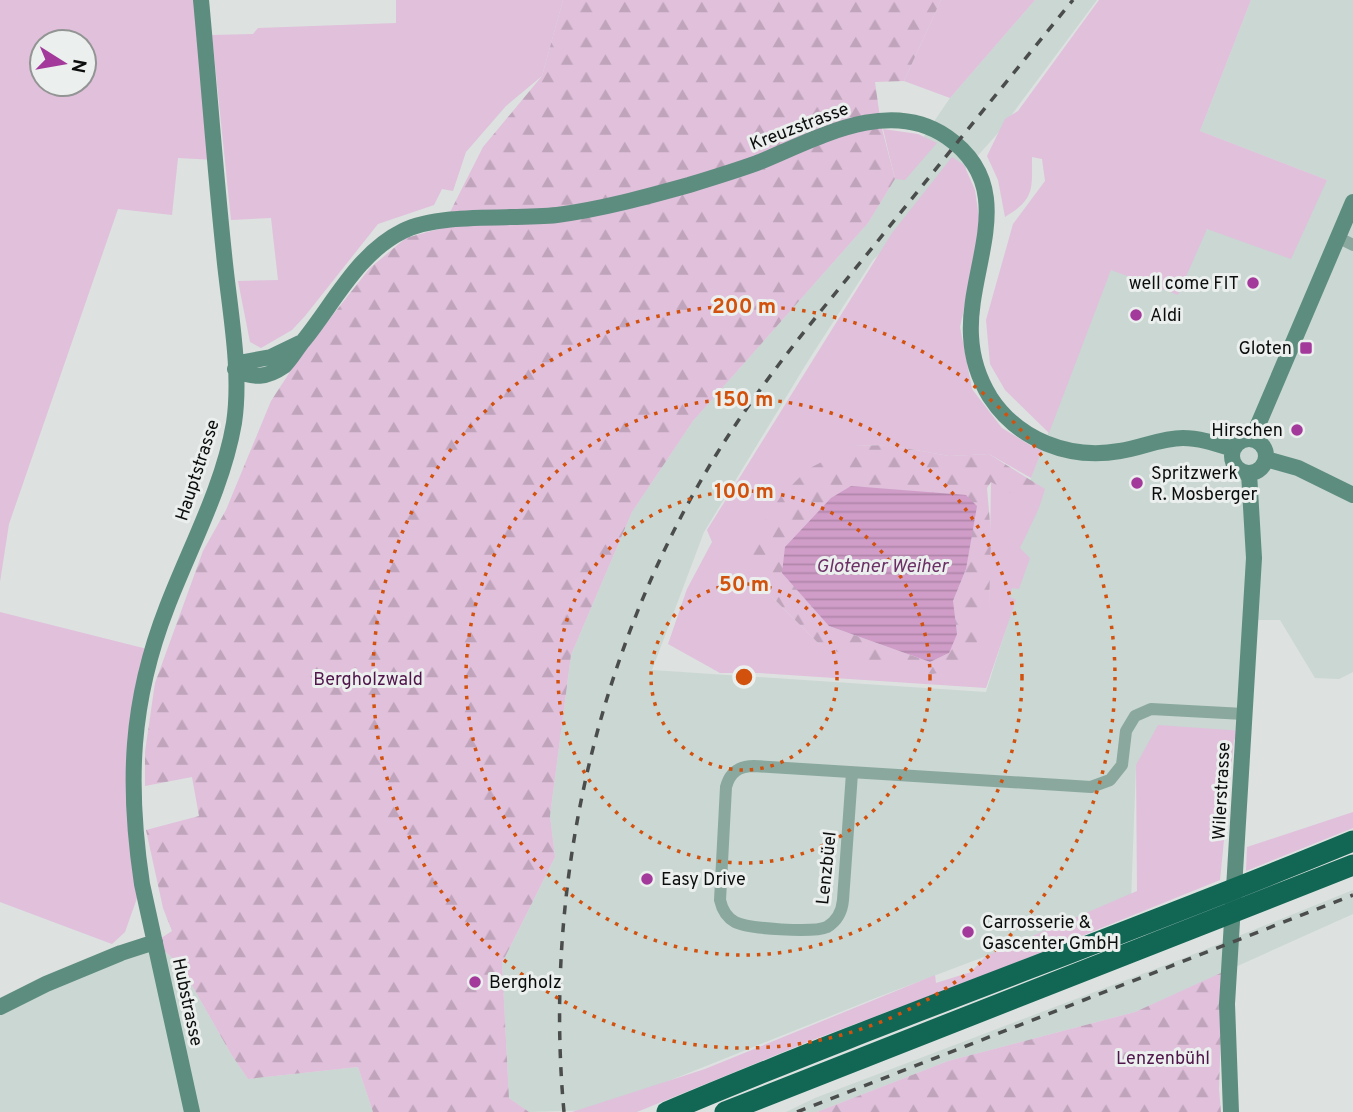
<svg xmlns="http://www.w3.org/2000/svg" width="1353" height="1112" font-family="Overpass,sans-serif">
<style>
.built{fill:#cad7d3}
.green{fill:#e0c0db;fill-rule:evenodd}
.forest{fill:url(#forest-firs);fill-rule:evenodd}
.water{fill:url(#water-rules)}
.lines{fill:none;stroke-linecap:round;stroke-linejoin:round}
.street{stroke:#8aa89e;stroke-width:12}
.secondary{stroke:#5d8d7e;stroke-width:16}
.highway{stroke:#126754;stroke-width:21}
.rail{stroke:#4b4d4c;stroke-width:3.5;stroke-dasharray:9 9;stroke-linecap:butt}
.ring{fill:none;stroke:#d2510c;stroke-width:3.5;stroke-dasharray:3.5 7}
.poi-dot{fill:#a3399b;stroke:#ebefed;stroke-width:2.5}
.labels{text-anchor:middle;stroke-width:6;stroke-linejoin:round;paint-order:stroke}
.street-label{font-size:18px;fill:#0c0d0d;stroke:#ebefed}
.poi-label{font-size:18px;fill:#0c0d0d;stroke:#ebefed;text-anchor:start}
.park-label{font-size:18px;fill:#50154b;stroke:#ebefed}
.water-label{font-size:19px;font-style:italic;fill:#6c3066;stroke:#ebefed}
.centre{fill:#d2510c;stroke:#ebefed;stroke-width:3.5}
.ring-label{font-size:21px;text-anchor:middle;font-weight:bold;fill:#d2510c;stroke:#ebefed;stroke-width:6;stroke-linejoin:round;paint-order:stroke}
</style>
<defs>
<pattern id="forest-firs" width="22" height="20" patternUnits="userSpaceOnUse" patternTransform="scale(1.75)"><rect width="22" height="20" fill="#e0c0db"/><path d="M5 1l3.5 6h-7zM16 11l3.5 6h-7z" fill="#bfa4bb"/></pattern>
<pattern id="water-rules" width="6" height="5" patternUnits="userSpaceOnUse" patternTransform="scale(1.75)"><rect width="6" height="5" fill="#cf9dc8"/><path d="M0 2.5h6" fill="none" stroke="#b186ab"/></pattern>
</defs>
<rect width="100%" height="100%" fill="#dde1e0"/>
<path class="built" d="M1035 0H1097L998 133 948 189 873 260 808 361 704 532 652 670 986 692 1011 613 995 587 1031 478 1111 269 1327 180 1200 131 1251 0H1353V672L1339 679 1315 678 1280 620H1251L1243 731 1136 765 1131 901 878 997 596 1110 529 1112 509 1098 502 963 555 857 550 816 571 655 632 512 693 421 868 223 895 179 950 98Z
M1353 890V914L1135 1012 948 1061 817 1112H786L815 1098 1184 958Z
M155 942 181 966 231 1054 248 1079 358 1067 373 1112H0V1007Z"/>
<path class="green" d="M0 0H199L216 160 178 158 172 215 118 209 9 524 0 582ZM42 42H84V84H42Z
M396 0H563L542 76 506 106 466 152 453 191 442 189 434 205 378 224 305 316 292 330 261 348 250 342 238 281 278 280 271 218 231 220 212 35 253 34 258 28 396 23Z
M941 0H1035L950 98 904 81Z
M1099 0H1251L1200 131 1327 180 1291 259 1207 229 1178 295 1111 270 1049 433 1005 390 990 364 986 320 1013 224 1045 181 1042 159 1032 157C1032 189 1035 199 1005 217L998 180 987 156 1005 119 1018 111Z
M883 129 918 134 937 143 905 180 895 179Z
M952 157 964 165 975 190 981 232 960 327 972 389 1002 428 1033 447 1042 450 1031 478 989 454 949 456 888 445 853 446 760 585 819 644 932 674 989 611 991 481 1039 508 1020 548 1030 558 1019 589 1012 588 1010 597 1016 600 986 688 760 673H720L668 644 687 589 712 542 707 530 892 233Z
M0 612 151 650 136 719 142 884 125 932 112 944 0 902Z
M1158 725 1243 731 1234 740 1220 880 985 975 810 1041 637 1112H572L705 1069 935 975 936 983 971 972 986 956 1137 891 1136 765Z
M1353 812V828L1246 871 1247 847Z"/>
<path class="forest" d="M563 0H941L904 81 875 82 881 125 895 179 868 223 693 421 632 512 571 655 550 816 555 857 502 963 509 1098 529 1112H373L358 1067 248 1079 231 1054 181 966 155 942 172 931 163 908 146 830 199 816 192 777 145 786V752L155 683 203 551 226 510 271 401 301 355 370 268 406 238 442 228 483 147 542 76Z
M888 445 949 456 989 454 1045 489 1039 508 991 482 987 488 991 534 989 611 967 668 932 674 852 658 819 644 760 585 751 560 749 545 781 496 808 469 853 446ZM966 569 953 601 949 653 930 662 829 626Z
M1223 972 1219 1089 1221 1112H817L948 1061 1135 1012Z"/>
<path class="water" d="M851 486 966 495 977 506 966 569 953 601 957 634 949 653 930 662 829 626 782 573 785 547 831 498Z"/>
<g class="lines">
<path class="street" d="M1339 238 1353 245
M852 773 843 900C842 911 837 921 827 927 814 933 748 929 735 922 726 917 722 909 720 900L726 787C730 772 739 766 754 766L1091 787 1110 780 1122 765 1126 731 1135 716 1151 709 1244 714"/>
<path class="secondary" d="M235 369C253 379 267 378 284 366 292 358 297 348 304 340 334 303 358 253 403 231 441 212 512 220 557 215 602 209 646 197 689 185 712 178 735 171 757 163 814 140 888 96 947 137 1022 189 967 266 971 336 972 357 979 379 990 397 1018 440 1069 460 1120 451 1141 448 1161 438 1183 438 1200 438 1217 444 1233 449
M235 369 244 362 271 357 300 343
M1252 439 1353 202
M1232 456a17 17 0 1 1 34 0a17 17 0 1 1-34 0Z
M1266 459 1298 468 1353 495
M0 1007 46 984 121 953 155 942
M192 1112 142 884C127 784 130 702 167 607 190 547 223 487 234 423 242 370 229 307 224 254 215 169 209 85 201 0
M1231 1112 1227 1004 1254 558 1249 473"/>
<path class="highway" d="M667 1112C894 1016 1126 935 1353 841
M725 1112 1353 865"/>
<path class="rail" d="M564 1112C543 885 597 649 716 455 763 379 821 311 877 242 942 161 1007 81 1073 0
M797 1112 1353 895"/>
</g>
<g class="ring">
<circle cx="744" cy="677" r="93"/>
<circle cx="744" cy="677" r="186"/>
<circle cx="744" cy="677" r="278"/>
<circle cx="744" cy="677" r="371"/>
</g>
<g class="poi-dot">
<circle cx="1253" cy="283" r="7"/>
<circle cx="1136" cy="315" r="7"/>
<rect x="1299" y="341" width="14" height="14" rx="3.5"/>
<circle cx="1297" cy="430" r="7"/>
<circle cx="1137" cy="483" r="7"/>
<circle cx="647" cy="879" r="7"/>
<circle cx="968" cy="932" r="7"/>
<circle cx="475" cy="982" r="7"/>
</g>
<g class="labels">
<g class="street-label">
<text transform="translate(799 126) rotate(-21)" y="6">Kreuzstrasse</text>
<text transform="translate(197 470) rotate(-72)" y="6">Hauptstrasse</text>
<text transform="translate(1221 791) rotate(-87)" y="6">Wilerstrasse</text>
<text transform="translate(826 868) rotate(-84)" y="6">Lenzbüel</text>
<text transform="translate(188 1002) rotate(78)" y="6">Hubstrasse</text>
</g>
<g class="poi-label">
<text x="1239" y="289" text-anchor="end">well come FIT</text>
<text x="1150" y="321">Aldi</text>
<text x="1292" y="354" text-anchor="end">Gloten</text>
<text x="1283" y="436" text-anchor="end">Hirschen</text>
<text x="1151" y="479">Spritzwerk<tspan x="1151" dy="21">R. Mosberger</tspan></text>
<text x="661" y="885">Easy Drive</text>
<text x="982" y="928">Carrosserie &amp;<tspan x="982" dy="21">Gascenter GmbH</tspan></text>
<text x="489" y="988">Bergholz</text>
</g>
<g class="park-label">
<text x="368" y="685">Bergholzwald</text>
<text x="1163" y="1064">Lenzenbühl</text>
</g>
<g class="water-label">
<text x="882" y="572">Glotener Weiher</text>
</g>
</g>
<circle cx="744" cy="677" r="10" class="centre"/>
<g class="ring-label">
<text x="744" y="313">200 m</text>
<text x="744" y="406">150 m</text>
<text x="744" y="498">100 m</text>
<text x="744" y="591">50 m</text>
</g>
<g transform="translate(63 63) rotate(101)"><circle r="33" fill="#ebefed" stroke="#929593" stroke-width="2"/>
<path d="M0-5L12 26L0 18L-12 26Z" fill="#a3399b"/>
<text y="-10" font-size="19" font-weight="bold" text-anchor="middle" fill="#0c0d0d">N</text>
</g>
</svg>
